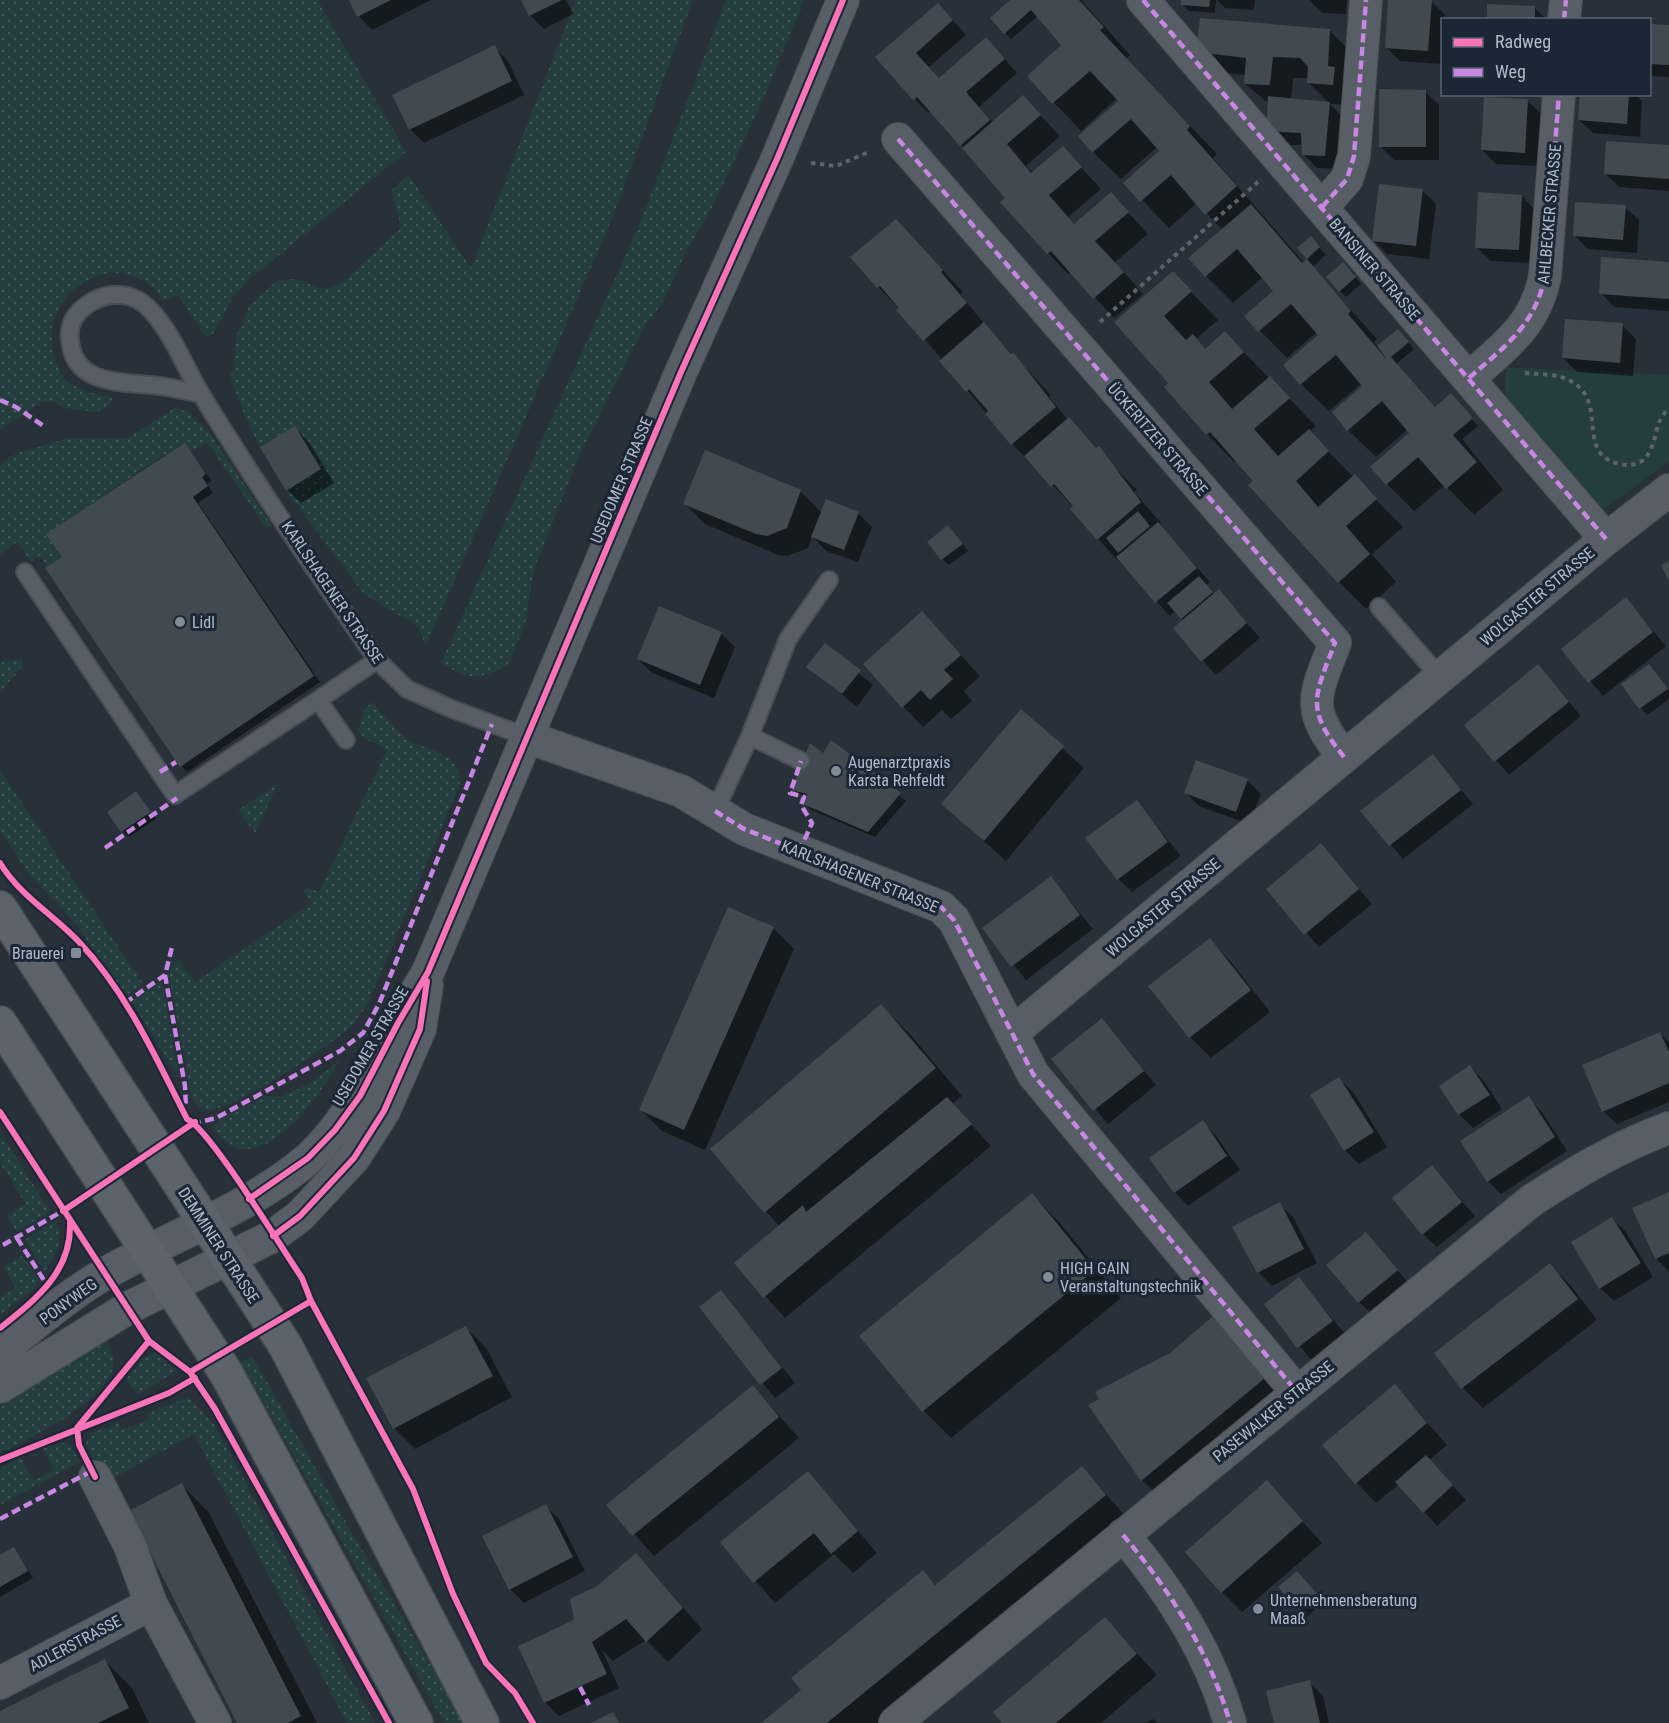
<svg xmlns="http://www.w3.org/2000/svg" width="1669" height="1723" font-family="'Roboto Condensed',sans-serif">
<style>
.grass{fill:url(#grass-dots)}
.green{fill:#243d3f}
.shadow{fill:#0007;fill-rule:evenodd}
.building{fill:#424a51}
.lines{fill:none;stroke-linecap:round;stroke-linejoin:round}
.lane-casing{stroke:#474d53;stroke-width:20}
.street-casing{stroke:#474d53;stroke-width:34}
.secondary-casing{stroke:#474d53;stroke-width:36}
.path{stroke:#5c6369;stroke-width:4;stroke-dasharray:4.5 4.5;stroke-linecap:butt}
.lane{stroke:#585e66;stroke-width:16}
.street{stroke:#585e66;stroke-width:32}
.secondary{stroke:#5c636b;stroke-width:33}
.quiet{stroke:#c787e3;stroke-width:4.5;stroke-dasharray:9 4.5;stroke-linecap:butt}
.cycleway-casing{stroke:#1b2734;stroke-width:10}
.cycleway{stroke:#fb73b8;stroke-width:6}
.poi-dot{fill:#818c97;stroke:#1b2734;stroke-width:2}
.labels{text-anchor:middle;stroke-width:6;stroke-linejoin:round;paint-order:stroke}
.street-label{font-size:16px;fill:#b1bdca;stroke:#1b2734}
.poi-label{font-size:16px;fill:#b1bdca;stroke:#1b2734;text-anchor:start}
</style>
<defs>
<pattern id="grass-dots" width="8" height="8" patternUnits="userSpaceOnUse" patternTransform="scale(1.5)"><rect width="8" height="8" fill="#243d3f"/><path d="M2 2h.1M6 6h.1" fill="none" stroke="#415759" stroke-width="1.8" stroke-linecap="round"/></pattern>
</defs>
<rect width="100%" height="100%" fill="#283139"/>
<path class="grass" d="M0 0H317L406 152 251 278 233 297 214 333 206 337 178 295 164 301C160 296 155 288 149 284 100 250 36 303 55 358 57 366 61 377 68 382 81 391 97 394 112 398L110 406 96 412 63 408 53 401 41 402 0 430Z
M576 0H693L612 219 426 646 418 627 363 593 286 491 321 469 296 426 260 447 246 419 231 379 237 334 250 305 278 280 296 279 323 289 341 284 400 229C401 214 393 204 392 190L409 175 471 268Z
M726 0H804L762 102 711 209 685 254 663 302 645 325 579 456 534 570 525 624 509 664C480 680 470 681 441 663L639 226Z
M175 408 189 412 210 433 272 526 267 529 207 442 191 452 163 455 47 534 62 557 47 566 40 556 31 561 17 542 0 555V465L17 453 68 438H128Z
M22 659 23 666 0 692V663Z
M373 702C379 712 400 734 409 740 428 752 461 751 460 783L367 1006C360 1014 354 1024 346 1031 324 1049 224 1118 201 1110L192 1098 169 976 171 965 179 960 195 982 312 903 304 891 306 887 319 892 387 750 364 738 358 730 365 708Z
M0 770 143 984 127 995 108 973 77 925 28 873 0 830Z
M277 785 255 833 238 810Z
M162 981 179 1079 132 1002Z
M340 1060C325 1088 277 1159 237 1148 226 1145 219 1136 212 1128L219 1120 266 1096 281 1097 312 1082Z
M0 1132 50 1211 17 1232 7 1216 26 1204 0 1163Z
M56 1220C65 1241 56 1253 45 1272L25 1240Z
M22 1256 39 1280 32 1291 0 1315V1298L16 1288 3 1267Z
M106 1340C111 1349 116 1360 112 1371 97 1406 33 1437 0 1453V1407Z
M156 1353 176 1371 138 1395 126 1379 145 1357Z
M252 1356 355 1538 465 1723H444L241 1362Z
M189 1397 215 1426 375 1723H347L194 1434 108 1481 102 1478 86 1444 90 1434 118 1423 121 1430 149 1420 147 1413Z
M63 1443 70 1445 80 1462 0 1505V1469L21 1457 33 1481 54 1470 43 1448Z"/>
<path class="green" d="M1506 367 1669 375V461L1603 510 1506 400Z"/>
<path class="shadow" d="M350 0H431L372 30 359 16Z
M522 0H566L573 14 544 29 530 15Z
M1012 0H1081L1130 55 1126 59 1217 154 1213 158 1304 263 1309 259 1299 248 1317 245 1326 255 1312 267 1377 339 1374 342 1378 347 1404 337 1414 349 1396 364 1436 408 1457 402 1478 426 1462 439 1503 490 1474 515 1445 485 1414 511 1387 484 1412 433 1408 429 1376 457 1348 430 1364 386 1362 383 1329 411 1301 384 1285 365 1320 336 1317 332 1287 358 1246 316 1275 291 1263 277 1233 303 1206 276 1190 258 1223 230 1197 203 1169 228 1126 183 1161 151 1157 147 1121 179 1093 152 1120 101 1117 98 1081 131 1029 76 1063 45 1038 16 1011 39 1005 33ZM1414 387H1418L1435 409Z
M1183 0H1216L1215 13 1189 11 1182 4Z
M1217 0H1255L1254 10 1225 8Z
M1309 0H1347L1346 14 1322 13Z
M1390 0 1431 1 1445 15 1441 64 1400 61 1387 48Z
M1534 7 1547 20H1488Z
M951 18 966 35 929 67 940 79 999 53 1017 73 979 107 993 123 1023 97 1060 136 1026 166 1033 173 1063 148 1101 189 1068 217 1075 225 1111 194 1148 234 1115 262 1143 294 1114 318 1071 272 1068 274 1048 253 1003 202 1007 198 964 148 931 111 928 113 915 99 877 57Z
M1650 26 1669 27V77L1650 76Z
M1329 30 1350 51 1353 105 1330 104 1343 117 1339 169 1317 168 1303 154V145H1282L1268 131 1269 104 1245 84 1246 75 1218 72 1197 52ZM1293 78H1309V83L1329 103 1291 100Z
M494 47 508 61 524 95 424 143 410 129Z
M1425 91 1439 105V160H1394L1380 146Z
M1581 94H1635L1642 101 1640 137 1593 133 1579 120Z
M1528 101 1541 114 1538 166 1496 164 1482 150Z
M1669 147V191L1619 187 1605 173Z
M1422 190 1436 204 1429 259 1387 254 1374 241Z
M1522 196 1535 210 1532 263 1490 261 1477 247Z
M1625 207 1639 220 1637 253 1588 249 1575 236Z
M916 241 963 292 960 294 986 326 1051 395 1049 397 1068 420 1137 490 1134 492 1161 523 1159 525 1210 582 1206 585 1214 595 1219 591 1260 638 1216 675 1175 629 1184 621 1176 611 1170 616 1098 539 1074 507 1012 444 900 309 878 287Z
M1669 263V311L1614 307 1601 293Z
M1350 270 1361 284 1346 297 1340 291Z
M1173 273 1218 320 1196 339 1206 350 1225 333 1316 426 1309 432 1403 527 1372 554 1396 582 1366 609 1339 582 1236 460 1234 462 1207 434 1166 387 1171 383 1117 322Z
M1622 325 1636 339 1633 376 1577 372 1563 358Z
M295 428 309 442 334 483 301 503 287 490Z
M185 445 212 481 207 484 213 493 198 503 320 682 187 772 181 766 64 557Z
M800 491 822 513H858L872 527 858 562 826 551 812 536 808 548 788 556 778 555 705 524 684 503Z
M955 534 968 551 949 565 942 559Z
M1625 599 1666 646 1603 696 1563 649Z
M922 613 980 676 964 691 972 701 951 719 942 710 923 727 903 706Z
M721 633 735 647 714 698 652 673 638 659Z
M825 645 873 685 857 707 808 667Z
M1538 666 1581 716 1509 775 1466 725Z
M1649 666 1669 691V699L1647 715 1623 684Z
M1021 712 1084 768 1006 861 943 804Z
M831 742 906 801 875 837 811 810 805 804 807 798 794 790Z
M1433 756 1473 804 1403 859 1363 811Z
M1247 780 1261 794 1249 824 1199 806 1186 793Z
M136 793 156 819 129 837 122 831Z
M1137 802 1181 856 1132 892 1118 879Z
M1321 845 1372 904 1319 947 1268 889Z
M1051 878 1093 929 1026 980 984 928Z
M773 928 794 949 705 1150 662 1131 641 1110Z
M1210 940 1230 961 1270 1012 1211 1058 1190 1037Z
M881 1006 909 1033 962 1096 952 1104 991 1146 785 1318 736 1263 779 1226 712 1149Z
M1102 1020 1156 1085 1108 1124 1053 1059Z
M1660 1033 1669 1042V1102L1617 1124 1603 1111Z
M1470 1067 1484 1081 1502 1109 1473 1128 1459 1114 1441 1086Z
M1339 1079 1353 1092 1387 1147 1359 1164 1345 1150Z
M1528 1098 1542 1112 1567 1151 1501 1194 1488 1181Z
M1203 1122 1216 1136 1240 1170 1188 1206 1175 1192Z
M1432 1167 1475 1216 1437 1247 1423 1234Z
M1669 1193V1272L1656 1258Z
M1032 1195 1059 1222 1121 1298 951 1438 924 1411 861 1336Z
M1279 1204 1293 1217 1317 1263 1272 1286 1258 1272 1234 1227Z
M1612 1219 1626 1232 1653 1277 1614 1301 1600 1288Z
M1379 1248 1410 1285 1373 1315 1359 1302Z
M1550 1265 1571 1286 1597 1320 1483 1408 1463 1388Z
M1299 1279 1346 1335 1312 1361 1266 1304Z
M721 1292 795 1383 775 1398 701 1308Z
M1213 1318 1284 1399 1163 1501 1142 1480 1090 1406 1171 1354Z
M465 1327 486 1348 512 1397 415 1449 394 1428Z
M1395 1386 1447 1445 1429 1460 1466 1500 1437 1526 1399 1484 1376 1503 1356 1482Z
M753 1387 799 1438 654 1556 608 1505Z
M1082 1468 1132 1523 887 1723H763L803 1690 923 1572 937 1586Z
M808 1473 877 1553 853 1573 834 1554 775 1603 722 1542Z
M1267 1482 1322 1543 1242 1612 1222 1592Z
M182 1485 209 1513 317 1723H239Z
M545 1506 559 1519 585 1571 524 1603 510 1589Z
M14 1549 33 1578 0 1597V1557Z
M636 1555 702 1629 668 1662 646 1640 613 1661 602 1650 619 1688 559 1716 545 1702 598 1588Z
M1303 1579 1323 1602 1307 1617 1280 1587Z
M1105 1619 1157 1675 1101 1723H1004Z
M105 1661 132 1688 149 1723H0V1712Z
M1309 1682 1323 1696 1329 1723H1276Z
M1153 1719 1157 1723H1146Z"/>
<path class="building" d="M349 0H391L357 17Z
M521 0H562L529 16Z
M1010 0H1079L1104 27 1100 30 1190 126 1187 130 1237 186 1205 215 1171 175 1140 202 1123 183 1159 151 1131 119 1092 153 1078 136 1118 101 1090 71 1052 104 1027 76 1061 45 1031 10 1004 34 990 18Z
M1181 0H1210L1209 7 1181 5Z
M1388 0H1432L1428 51 1385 48Z
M938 3 953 20 916 53 939 78 986 37 1005 59 966 92 990 120 960 146 917 97 913 100 875 57Z
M1487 4 1535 6V20H1487Z
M1200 18 1330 29 1328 66 1335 67 1333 85 1307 83 1308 67 1300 58 1273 57 1270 85 1244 84 1246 58 1196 52Z
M1650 24 1669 25V65L1650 64Z
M495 45 512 81 409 130 392 95Z
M1379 89 1426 90V147H1379Z
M1580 94H1629L1627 124 1578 120Z
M1023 95 1041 115 1007 144 1031 173 1063 146 1082 167 1049 195 1074 224 1111 192 1129 212 1095 241 1124 272 1093 299 1051 251 1047 254 1000 202 1005 198 962 148Z
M1268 96 1330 102 1325 156 1302 155 1301 133 1266 131Z
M1484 97 1528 99 1525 153 1481 150Z
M1606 141 1669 145V179L1604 174Z
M1379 184 1423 189 1416 246 1372 241Z
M1478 192 1522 195 1519 250 1475 248Z
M1575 202 1626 205 1623 240 1573 236Z
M1251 204 1302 263 1307 259 1351 311 1348 314 1388 361 1377 346 1398 329 1409 342 1391 357 1435 407 1451 393 1473 418 1453 435 1477 462 1446 489 1418 457 1386 485 1370 467 1409 433 1382 401 1347 431 1332 412 1362 386 1336 355 1300 385 1283 365 1318 335 1291 304 1258 332 1244 316 1273 291 1237 249 1205 277 1188 258Z
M896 219 943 270 941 272 967 303 923 341 896 310 899 308 880 286 877 288 850 257Z
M1311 236 1320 247 1307 259 1297 248Z
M1601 257 1669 262V299L1599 294Z
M1343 262 1356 277 1339 292 1326 277Z
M1173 271 1192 291 1164 316 1186 340 1193 334 1205 349 1225 331 1244 352 1209 382 1232 409 1270 376 1290 398 1254 429 1278 456 1309 429 1329 451 1296 481 1318 507 1355 474 1377 499 1346 526 1370 554 1338 583 1248 485 1253 481 1210 432 1206 435 1164 387 1168 383 1114 322Z
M1565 319 1623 323 1620 363 1562 358Z
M984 322 1011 354 1013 352 1056 407 1011 445 985 414 988 411 969 389 966 392 939 361Z
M1069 417 1096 448 1099 446 1141 502 1097 540 1070 509 1073 506 1054 484 1051 487 1024 456Z
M295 426 321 469 286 491 260 447Z
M185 443 206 474 202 477 208 486 193 497 314 676 180 767 45 568 62 557 46 534Z
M705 450 801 490 787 528 767 536 756 534 683 504Z
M826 499 859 512 844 550 811 537Z
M1138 511 1150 526 1118 553 1106 538Z
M1158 522 1197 568 1155 603 1116 557Z
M948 525 963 544 941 560 927 542Z
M1669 561V581L1661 565Z
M1199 576 1213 592 1181 619 1167 603Z
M1219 589 1247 623 1201 662 1173 628Z
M1626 597 1653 632 1588 683 1561 649Z
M659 606 722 632 700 685 637 659Z
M922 611 961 655 944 670 953 679 930 700 921 690 902 708 863 664Z
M825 643 861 670 842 694 806 667Z
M1538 664 1569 702 1494 762 1464 725Z
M1649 664 1668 689 1639 709 1621 684Z
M1021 709 1064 746 984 841 941 804Z
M831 740 901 793 868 832 803 804 807 794 792 790 810 743 823 753Z
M1433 754 1461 790 1389 846 1360 811Z
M1196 760 1248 779 1236 812 1184 793Z
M136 791 151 812 121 832 107 812Z
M1137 800 1168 842 1117 880 1085 838Z
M1321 843 1359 889 1304 935 1266 889Z
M1051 876 1080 915 1011 967 982 928Z
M728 907 774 927 684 1130 639 1110Z
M1210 938 1251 990 1189 1038 1148 986Z
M881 1004 936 1068 764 1213 710 1149Z
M1102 1018 1144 1071 1093 1111 1051 1059Z
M1660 1032 1669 1052V1083L1602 1112 1582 1065Z
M1470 1065 1490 1095 1458 1115 1439 1086Z
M1339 1077 1374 1132 1344 1151 1310 1095Z
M1529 1096 1555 1137 1487 1182 1460 1141Z
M947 1097 972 1124 763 1298 734 1263 803 1205 806 1212Z
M1203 1120 1227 1156 1174 1193 1149 1158Z
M1432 1165 1462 1202 1422 1235 1392 1198Z
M1669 1192V1253L1655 1259 1632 1208Z
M1032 1193 1095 1270 922 1412 859 1336Z
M1280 1202 1304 1249 1257 1273 1232 1227Z
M1612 1217 1641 1263 1599 1289 1571 1242Z
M1366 1232 1398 1270 1358 1303 1326 1265Z
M1550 1263 1578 1299 1461 1389 1434 1353Z
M1299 1277 1333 1321 1297 1348 1264 1304Z
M721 1290 782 1368 760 1385 699 1307Z
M1213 1316 1265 1378 1141 1481 1088 1405 1099 1399 1095 1392 1170 1353Z
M466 1326 493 1376 393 1429 366 1378Z
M1395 1384 1427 1423 1355 1484 1322 1445Z
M753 1385 779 1417 632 1536 606 1505Z
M1426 1455 1453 1485 1423 1513 1395 1482Z
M1082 1466 1106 1495 827 1723H761L801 1690 791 1678 923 1570 935 1585Z
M808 1471 858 1531 831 1554 814 1533 753 1583 720 1542Z
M1267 1480 1303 1521 1221 1593 1185 1552Z
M182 1483 301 1716 288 1723H237L129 1511Z
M546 1504 573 1557 509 1590 482 1536Z
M14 1547 28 1571 0 1587V1555Z
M636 1553 683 1608 646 1642 626 1619 592 1642 607 1674 544 1703 518 1646 574 1620 570 1599 597 1586Z
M1297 1571 1318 1595 1299 1611 1278 1587Z
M1105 1617 1137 1654 1056 1723H1002L993 1712Z
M105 1659 129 1708 98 1723H0V1711Z
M1310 1680 1320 1723H1274L1266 1691Z
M613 1712 619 1723H591Z"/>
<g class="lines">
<g class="lane-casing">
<path id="lane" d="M201 394C185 391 168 386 151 385 118 382 73 383 70 340 68 325 75 313 87 305 102 294 121 291 138 300 165 315 185 368 201 394 256 484 317 573 377 660L407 689 452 709 527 737
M25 572 175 795 318 700
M1379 607 1440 677
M750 736 801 761
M346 740 318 700 377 660
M715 811 750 736 788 639 829 580"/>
</g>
<g class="street-casing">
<path id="street" d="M1143 0 1606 539
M1564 20 1566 0
M898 139 1335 643C1314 697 1305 709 1344 757
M1322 207 1347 179 1354 156 1366 0
M1469 378C1505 346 1535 326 1545 276L1559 94
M527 737 681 791 744 829 941 907 954 920 1033 1074 1296 1391
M1012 1033 1606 539 1669 490
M0 1352C34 1325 68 1295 106 1273 173 1235 249 1209 308 1159 350 1121 371 1071 398 1023 407 1006 418 989 428 972L681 372 777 159 843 0
M0 1387 128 1308 273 1236 300 1216 354 1158 384 1111 420 1029 427 985
M95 1477 130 1546 151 1604 215 1723
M1123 1535C1170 1590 1210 1653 1230 1723
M0 1683 151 1604
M895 1723 1531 1201C1576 1172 1619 1146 1669 1128"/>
</g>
<g class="secondary-casing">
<path id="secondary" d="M0 908 285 1345 482 1723
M0 1023 226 1373 416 1723"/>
</g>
<path class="path" d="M811 163 836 166 869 152
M1100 322 1258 182
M1525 373C1543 375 1563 373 1578 386 1605 409 1577 455 1620 464 1628 466 1636 465 1642 461 1659 448 1652 421 1669 409"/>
<use href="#lane" class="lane"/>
<use href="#street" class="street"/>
<use href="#secondary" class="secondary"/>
<path class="quiet" d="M1143 0 1606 539
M1564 20 1566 0
M898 139 1335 643C1314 697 1305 709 1344 757
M1322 207 1347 179 1354 156 1366 0
M1469 378C1505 346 1535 326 1545 276L1559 94
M0 400 16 407 45 427
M160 772 176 762
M715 811 744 829 941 907 954 920 1033 1074 1296 1391
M105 848 177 798
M799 852 812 823 801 805 804 797 790 793 801 761
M165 975 185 1086 186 1108
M125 1003 165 975 172 947
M192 1124 216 1118 340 1051 363 1033 379 1004 492 724
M17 1238 47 1285
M3 1245 68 1208
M0 1519 92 1471
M1123 1535C1170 1590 1210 1653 1230 1723
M580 1687 589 1705"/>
<g class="cycleway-casing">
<path id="cycleway" d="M0 863C20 896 54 915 80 943 127 993 156 1058 187 1119 210 1129 282 1249 302 1278L311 1301 413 1489 453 1594 486 1663 515 1693 533 1723
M0 1112 149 1341 190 1372 215 1409 389 1723
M249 1199 308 1158 335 1130 360 1096 398 1023 428 972 681 372 777 159 843 0
M63 1211 195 1122
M273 1236 300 1216 354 1158 384 1111 420 1029 427 981
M0 1328C35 1300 72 1272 70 1223
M190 1372 311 1301
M0 1460 169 1393 195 1378
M95 1477 79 1445 77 1428 149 1341"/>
</g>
<use href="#cycleway" class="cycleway"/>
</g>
<g class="poi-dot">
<circle cx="180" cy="622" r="6"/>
<circle cx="836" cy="771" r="6"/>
<rect x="70" y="947" width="12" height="12" rx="3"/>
<circle cx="1048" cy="1277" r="6"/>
<circle cx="1258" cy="1609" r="6"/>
</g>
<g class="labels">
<g class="street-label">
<text transform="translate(1549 214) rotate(-85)" y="6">AHLBECKER STRASSE</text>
<text transform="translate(1375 269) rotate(49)" y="6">BANSINER STRASSE</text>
<text transform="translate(1158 439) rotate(49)" y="6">ÜCKERITZER STRASSE</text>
<text transform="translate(621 480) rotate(-67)" y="6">USEDOMER STRASSE</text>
<text transform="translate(333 592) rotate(56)" y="6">KARLSHAGENER STRASSE</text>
<text transform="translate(1537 596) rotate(-40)" y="6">WOLGASTER STRASSE</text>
<text transform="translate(860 876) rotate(22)" y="6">KARLSHAGENER STRASSE</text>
<text transform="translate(1163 907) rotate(-40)" y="6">WOLGASTER STRASSE</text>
<text transform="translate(370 1046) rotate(-60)" y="6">USEDOMER STRASSE</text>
<text transform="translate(219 1245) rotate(57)" y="6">DEMMINER STRASSE</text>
<text transform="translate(68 1301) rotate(-36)" y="6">PONYWEG</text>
<text transform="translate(1273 1411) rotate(-39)" y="6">PASEWALKER STRASSE</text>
<text transform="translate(75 1643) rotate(-28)" y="6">ADLERSTRASSE</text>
</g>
<g class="poi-label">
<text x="192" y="628">Lidl</text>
<text x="848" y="768">Augenarztpraxis<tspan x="848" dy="18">Karsta Rehfeldt</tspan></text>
<text x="64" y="959" text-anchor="end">Brauerei</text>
<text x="1060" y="1274">HIGH GAIN<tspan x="1060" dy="18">Veranstaltungstechnik</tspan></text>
<text x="1270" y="1606">Unternehmensberatung<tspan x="1270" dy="18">Maaß</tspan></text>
</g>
</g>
<rect x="1441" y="18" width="210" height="78" fill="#1b2734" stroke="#576370" stroke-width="1.5"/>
<rect x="1453" y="38" width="30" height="9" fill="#fb73b8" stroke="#576370" stroke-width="1.5"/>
<text x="1495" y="48" font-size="18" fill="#b1bdca">Radweg</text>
<rect x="1453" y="68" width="30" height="9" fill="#c787e3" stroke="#576370" stroke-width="1.5"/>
<text x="1495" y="78" font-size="18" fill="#b1bdca">Weg</text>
</svg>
